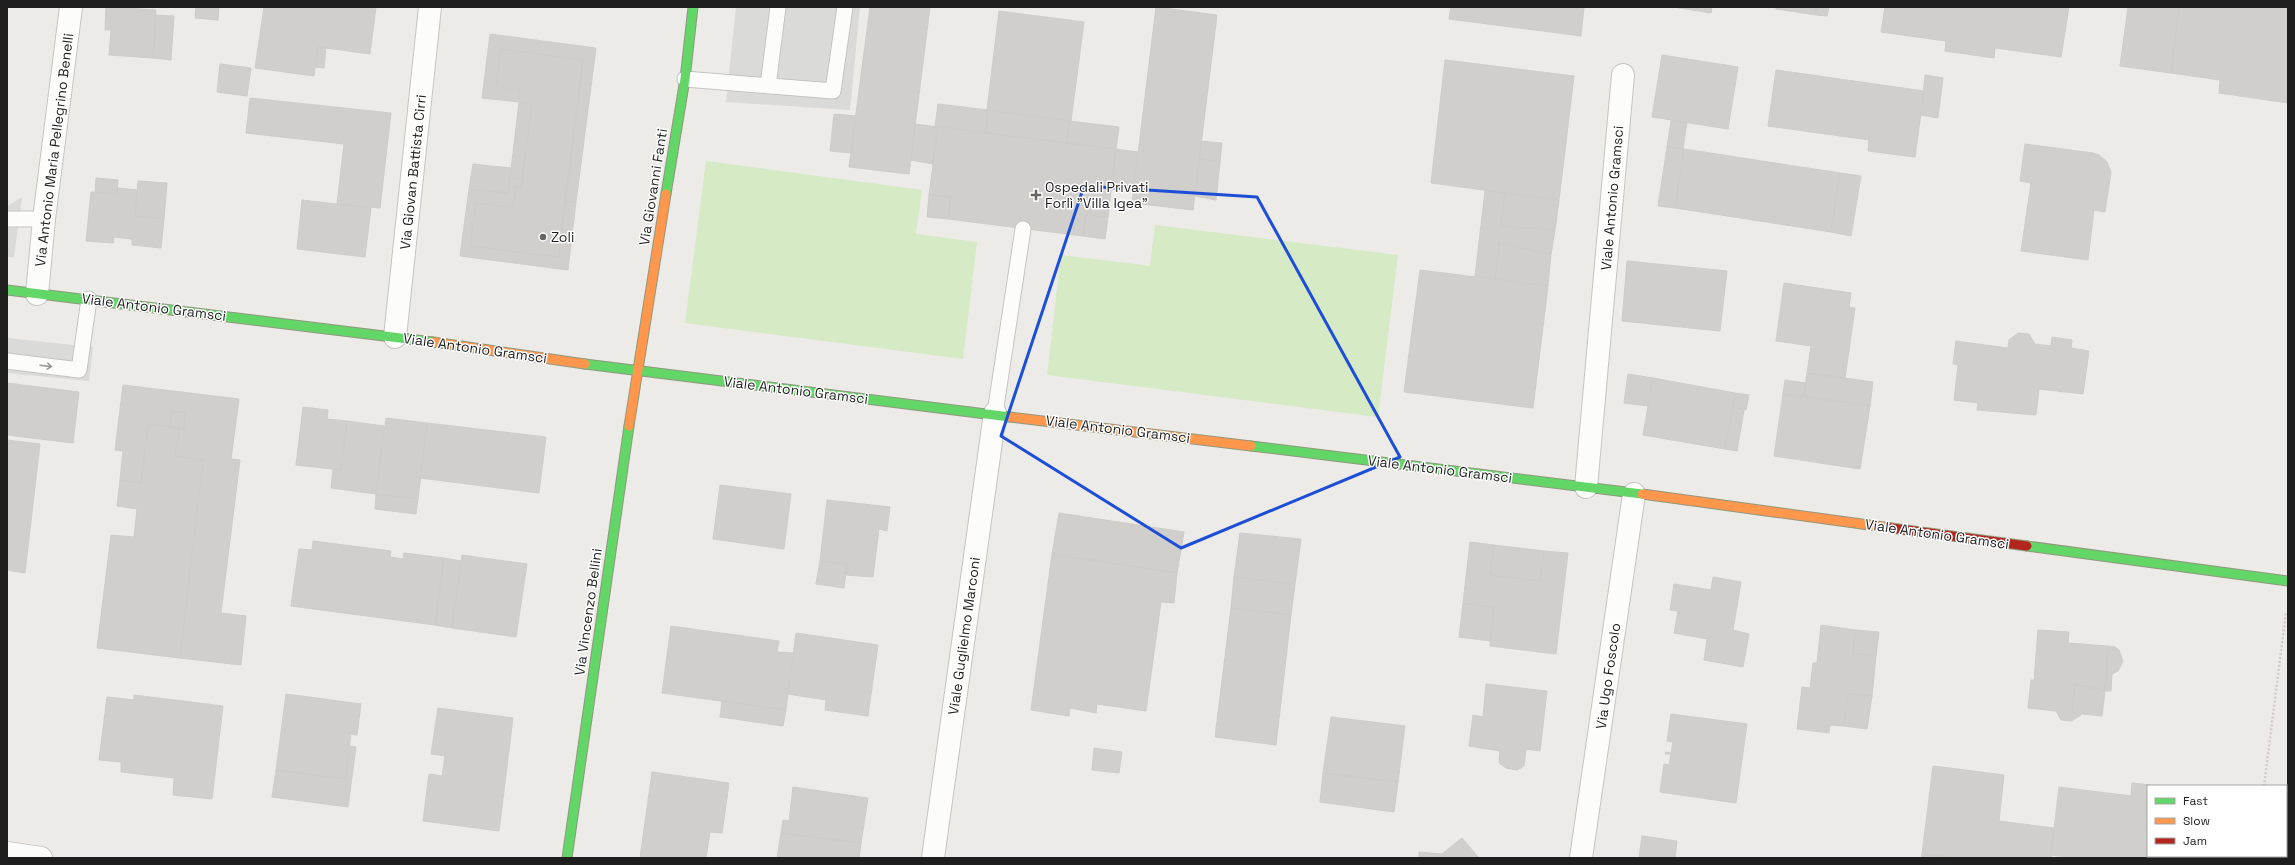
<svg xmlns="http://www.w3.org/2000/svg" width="2295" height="865" font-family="'Space Grotesk',sans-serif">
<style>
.religious{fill:#dadad8}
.grass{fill:#d5eac5}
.building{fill:#d0cfcc;stroke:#cfccc8}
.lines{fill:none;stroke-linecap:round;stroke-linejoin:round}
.lane-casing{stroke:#c5c4c3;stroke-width:17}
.street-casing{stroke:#c5c4c3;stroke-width:24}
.fast-casing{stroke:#92967f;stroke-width:11}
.slow-casing{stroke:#92967f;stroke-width:11}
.jam-casing{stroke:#92967f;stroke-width:11}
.path{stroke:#d6cac7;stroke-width:2.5;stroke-dasharray:2 2;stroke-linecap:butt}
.lane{stroke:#fcfcfb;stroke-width:15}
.street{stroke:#fcfcfb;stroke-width:22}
.fast{stroke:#63d668;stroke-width:9}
.slow{stroke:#ff974d;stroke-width:9}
.jam{stroke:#b3261e;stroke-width:9}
.oneway{stroke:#989898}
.marked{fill:none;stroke:#1d4ed8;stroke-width:3;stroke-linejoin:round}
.poi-dot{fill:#666664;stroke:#fff;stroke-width:1.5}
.labels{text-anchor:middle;stroke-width:3;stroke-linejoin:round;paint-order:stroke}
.street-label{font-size:14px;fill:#1e1e1e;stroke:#fff}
.poi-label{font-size:14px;fill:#1e1e1e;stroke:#fff;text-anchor:start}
</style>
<rect width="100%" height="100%" fill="#ecebe7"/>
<path class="religious" d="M736 7H860L850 110 726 102Z
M22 197 14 257H7V206Z
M7 338 93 347 89 381 7 373Z"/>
<path class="grass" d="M706 161 922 190 916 234 977 242 963 359 685 323Z
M1155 225 1398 255 1378 417 1047 375 1061 255 1150 266Z"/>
<path class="building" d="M106 7 156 10 153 58 109 55 111 30H105Z
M196 7H219L218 20 195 18Z
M264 7H376L370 54 318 47 314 76 255 68Z
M870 7H930L909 174 849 167Z
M1156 7 1217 15 1193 210 1132 203Z
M1451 7H1584L1581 36 1449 19Z
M1673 7H1712L1711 13Z
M1776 7H1817L1816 15 1776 9Z
M1817 7H1829L1827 16 1816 15Z
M1885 7H2069L2061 57 1995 48 1994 58 1945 51 1946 41 1881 32Z
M2128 7H2179L2171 73 2120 66Z
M2179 7H2288V103L2219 93 2220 80 2171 73Z
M999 11 1084 22 1071 121 987 110Z
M156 15 174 16 171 60 153 58Z
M490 34 596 48 576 202 565 201 583 60 501 49 496 86 520 90 519 102 482 98Z
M318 47 326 48 324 68 316 67Z
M501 49 583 60 559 257 470 246 476 203 513 207 516 186 521 188 532 104 519 102 520 90 496 86Z
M1662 55 1738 67 1728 129 1652 117Z
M1445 60 1574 76 1559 200 1431 183Z
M220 64 251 68 247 96 217 92Z
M1776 70 1924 91 1915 157 1868 151 1869 140 1768 126Z
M1925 75 1943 78 1938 118 1921 115Z
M250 98 391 113 380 208 337 204 344 144 246 133Z
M519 102 532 104 522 179 510 178Z
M938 104 988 110 986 133 935 126Z
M988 110 1069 121 1067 143 986 133Z
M834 114 856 116 851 153 830 151Z
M1069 121 1119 127 1116 149 1067 143Z
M1671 121 1687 122 1683 149 1667 147Z
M915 124 938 127 933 164 911 160Z
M938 127 1116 149 1108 217 1086 214 1083 236 948 219 951 197 929 195Z
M1201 141 1222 143 1220 162 1199 159Z
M2025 144 2093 153 2099 155 2107 162 2111 172 2105 212 2094 210 2088 260 2021 251 2031 183 2020 181Z
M1667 147 1684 149 1675 208 1658 206Z
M1116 149 1138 152 1133 188 1111 185Z
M1684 149 1840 173 1831 232 1675 208Z
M1199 159 1220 162 1216 200 1195 196Z
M473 164 511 168 508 193 469 189Z
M1840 173 1861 176 1851 236 1831 232Z
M96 178 118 180 117 194 95 192Z
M510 178 522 179 521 188 516 186 513 207 476 203 470 246 559 257 565 201 576 202 568 270 460 256 469 189 508 193Z
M138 181 167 183 164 219 135 216Z
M118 188 137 190 135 216 164 219 161 248 132 245V239L114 237 113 243 86 241 91 192 117 194Z
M1485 191 1505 193 1501 226 1555 230 1551 254 1499 243 1495 279 1475 276Z
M1505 193 1559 200 1555 230 1501 226Z
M929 195 951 197 948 219 927 217Z
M302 200 371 208 365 257 297 249Z
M1086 214 1108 217 1105 239 1083 236Z
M1499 243 1551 254 1548 286 1495 279Z
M1627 261 1727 271 1720 331 1622 321Z
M1420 270 1548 286 1533 408 1404 392Z
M1784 283 1851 293 1849 307 1855 308 1845 378 1807 373 1811 346 1776 341Z
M2018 333 2029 334 2035 344 2051 346 2052 337 2072 340 2071 348 2089 351 2083 394 2039 389 2036 415 1977 410 1978 403 1954 400 1958 365 1953 364 1956 341 2008 348 2009 340Z
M1807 373 1873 382 1870 406 1804 396Z
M1628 374 1653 378 1648 406 1624 403Z
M1653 378 1735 393 1725 449 1643 435Z
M1785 380 1806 383 1804 396 1783 394Z
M7 383 79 392 73 443 7 435Z
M123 385 239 399 231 459 240 460 221 613 246 616 241 665 180 658 203 460 175 456 179 428 184 429 185 413 172 411 169 427 148 424 141 483 120 480 123 451 115 450Z
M1735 393 1749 395 1746 410 1733 407Z
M1783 394 1870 406 1860 469 1774 456Z
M303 407 328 410 327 419 347 421 341 470 296 465Z
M1733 407 1744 410 1737 451 1725 449Z
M172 411 185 413 184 429 169 427Z
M386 418 427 423 418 499 376 494Z
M347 421 384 426 376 494 331 488 333 469 341 470Z
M427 423 546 437 539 493 420 478Z
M148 424 179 428 175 456 203 460 180 658 97 648 111 535 134 537 137 509 117 506 120 480 141 483Z
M7 440 40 444 25 573 7 570Z
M720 485 791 494 784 549 713 539Z
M376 494 418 499 416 514 375 509Z
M827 500 890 507 887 531 879 529 873 577 846 575 847 564 820 561Z
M1059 513 1184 532 1177 573 1052 554Z
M1240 533 1301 539 1295 584 1234 577Z
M313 541 391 551 390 557 403 559 404 553 444 558 435 625 291 606 299 549 312 550Z
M1470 542 1494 545 1490 575 1540 581 1544 551 1568 553 1556 654 1490 646 1494 607 1463 603Z
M1494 545 1544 551 1540 581 1490 575Z
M1052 554 1177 573 1174 603 1161 602 1146 711 1097 704 1096 713 1070 708 1069 716 1031 710Z
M462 555 527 564 516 637 452 628Z
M444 558 461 561 452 628 435 625Z
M820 561 847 564 844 588 816 584Z
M1234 577 1295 584 1291 615 1231 608Z
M1713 577 1741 582 1733 630 1749 634 1743 667 1704 660 1707 639 1674 633 1678 611 1670 610 1674 584 1711 590Z
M1463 603 1494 607 1490 641 1459 637Z
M1231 608 1291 615 1276 745 1215 737Z
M1821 625 1855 630 1853 653 1876 656 1872 696 1848 694 1844 726 1830 725 1829 733 1797 729 1802 687 1810 688 1813 663H1817Z
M671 626 779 641 777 652 793 653 786 710 662 693Z
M1855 630 1879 632 1876 656 1853 653Z
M2038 630 2069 632 2068 643 2108 646 2105 691 2075 684 2072 713 2081 715 2071 721 2061 720 2056 711 2028 708 2031 680H2034Z
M796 633 878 645 868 716 825 710 826 700 788 694Z
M2108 646 2115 647 2119 650 2123 661 2118 671 2112 674 2111 691H2105Z
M1486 684 1547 691 1540 751 1526 749 1524 766 1517 770 1506 768 1499 763 1500 751 1469 746 1473 715 1483 717Z
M2075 684 2105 691 2102 716 2072 713Z
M286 694 361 704 357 735 351 734 345 779 276 770Z
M1848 694 1872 696 1867 729 1844 726Z
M134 695 223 706 212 799 173 795 174 778 121 772V762L99 760 107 697 134 700Z
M722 701 786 710 783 726 720 717Z
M438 708 513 718 499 831 423 821 429 774 442 776 445 756 431 754Z
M1671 714 1747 724 1736 803 1660 792 1664 764 1669 765 1671 754H1665L1666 752 1671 753 1673 742 1667 741Z
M1331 717 1405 726 1398 782 1323 773Z
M350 746 356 747 348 807 272 797 276 770 345 779Z
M1094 748 1122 752 1119 773 1092 770Z
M1933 766 2004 775 1999 821 2054 828 2051 858H1957L1922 854Z
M652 772 729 783 722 833 710 832 706 858H640Z
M1323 773 1398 782 1394 812 1320 802Z
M2132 783 2158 786H2148V856H2193V858H2077L2051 855 2059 787 2131 796Z
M793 787 868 798 861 843 781 833 783 820 789 821Z
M781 833 861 843 859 858H777Z
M1642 836 1677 841 1675 858H1639Z
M1462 838 1479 858H1419V852L1442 854Z
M1922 854 1957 858H1921Z"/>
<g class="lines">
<g class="lane-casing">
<path id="lane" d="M685 79 833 91 845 7
M768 86 778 7
M7 219H44
M7 361 79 370 89 299
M995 413 1023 229"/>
</g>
<g class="street-casing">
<path id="street" d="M37 294 44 219 71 7
M395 337 430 7
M1586 487 1623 75
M7 853 41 858
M933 858 995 413
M1581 858 1634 494"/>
</g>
<g class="fast-casing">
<path id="fast" d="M666 194 685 79 693 7
M7 290 433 342
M585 364 1010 417
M1251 446 1642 494
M2027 546 2288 581
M567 858 629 426"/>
</g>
<g class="slow-casing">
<path id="slow" d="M433 342 585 364
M1010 417 1251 446
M629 426 666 194
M1642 494 1891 528"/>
</g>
<g class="jam-casing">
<path id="jam" d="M1891 528 2027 546"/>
</g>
<path class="path" d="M2264 786 2286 612
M2255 858V856"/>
<use href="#lane" class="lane"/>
<use href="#street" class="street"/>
<use href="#fast" class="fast"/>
<use href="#slow" class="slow"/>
<use href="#jam" class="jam"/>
</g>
<defs><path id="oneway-shaft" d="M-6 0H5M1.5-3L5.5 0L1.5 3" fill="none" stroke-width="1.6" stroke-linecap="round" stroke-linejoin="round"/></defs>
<use class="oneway" href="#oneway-shaft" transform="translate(46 366) rotate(7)"/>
<path class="marked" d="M1084 186 1257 197 1400 457 1181 548 1001 436Z"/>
<g class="poi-dot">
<path d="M1034 189h4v4h4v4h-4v4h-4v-4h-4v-4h4z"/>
<circle cx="543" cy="237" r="4"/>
</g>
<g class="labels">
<g class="street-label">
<text transform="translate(54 150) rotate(-83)" y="5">Via Antonio Maria Pellegrino Benelli</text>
<text transform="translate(413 172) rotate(-84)" y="5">Via Giovan Battista Cirri</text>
<text transform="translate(653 187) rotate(-81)" y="5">Via Giovanni Fanti</text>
<text transform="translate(1612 198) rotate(-85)" y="5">Viale Antonio Gramsci</text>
<text transform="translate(154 307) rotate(7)" y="5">Viale Antonio Gramsci</text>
<text transform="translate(475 348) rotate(8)" y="5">Viale Antonio Gramsci</text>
<text transform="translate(796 390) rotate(7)" y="5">Viale Antonio Gramsci</text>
<text transform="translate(1118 429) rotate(7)" y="5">Viale Antonio Gramsci</text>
<text transform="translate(1440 469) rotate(7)" y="5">Viale Antonio Gramsci</text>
<text transform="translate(1937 534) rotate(8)" y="5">Viale Antonio Gramsci</text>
<text transform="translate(588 612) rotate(-82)" y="5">Via Vincenzo Bellini</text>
<text transform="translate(964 636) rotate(-82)" y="5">Viale Guglielmo Marconi</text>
<text transform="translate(1608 676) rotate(-82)" y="5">Via Ugo Foscolo</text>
</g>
<g class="poi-label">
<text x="1045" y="192">Ospedali Privati<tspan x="1045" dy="16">Forlì "Villa Igea"</tspan></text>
<text x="551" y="242">Zoli</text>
</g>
</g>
<rect width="2295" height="865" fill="none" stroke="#1e1e1e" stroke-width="16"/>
<rect x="2147" y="785" width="140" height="72" fill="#ffffff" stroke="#a5a5a5"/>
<rect x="2155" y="798" width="20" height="6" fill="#63d668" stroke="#a5a5a5"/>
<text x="2183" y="805" font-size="12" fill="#1e1e1e">Fast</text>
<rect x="2155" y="818" width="20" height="6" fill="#ff974d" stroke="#a5a5a5"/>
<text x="2183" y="825" font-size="12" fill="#1e1e1e">Slow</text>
<rect x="2155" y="838" width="20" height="6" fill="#b3261e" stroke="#a5a5a5"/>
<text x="2183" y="845" font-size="12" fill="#1e1e1e">Jam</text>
</svg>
